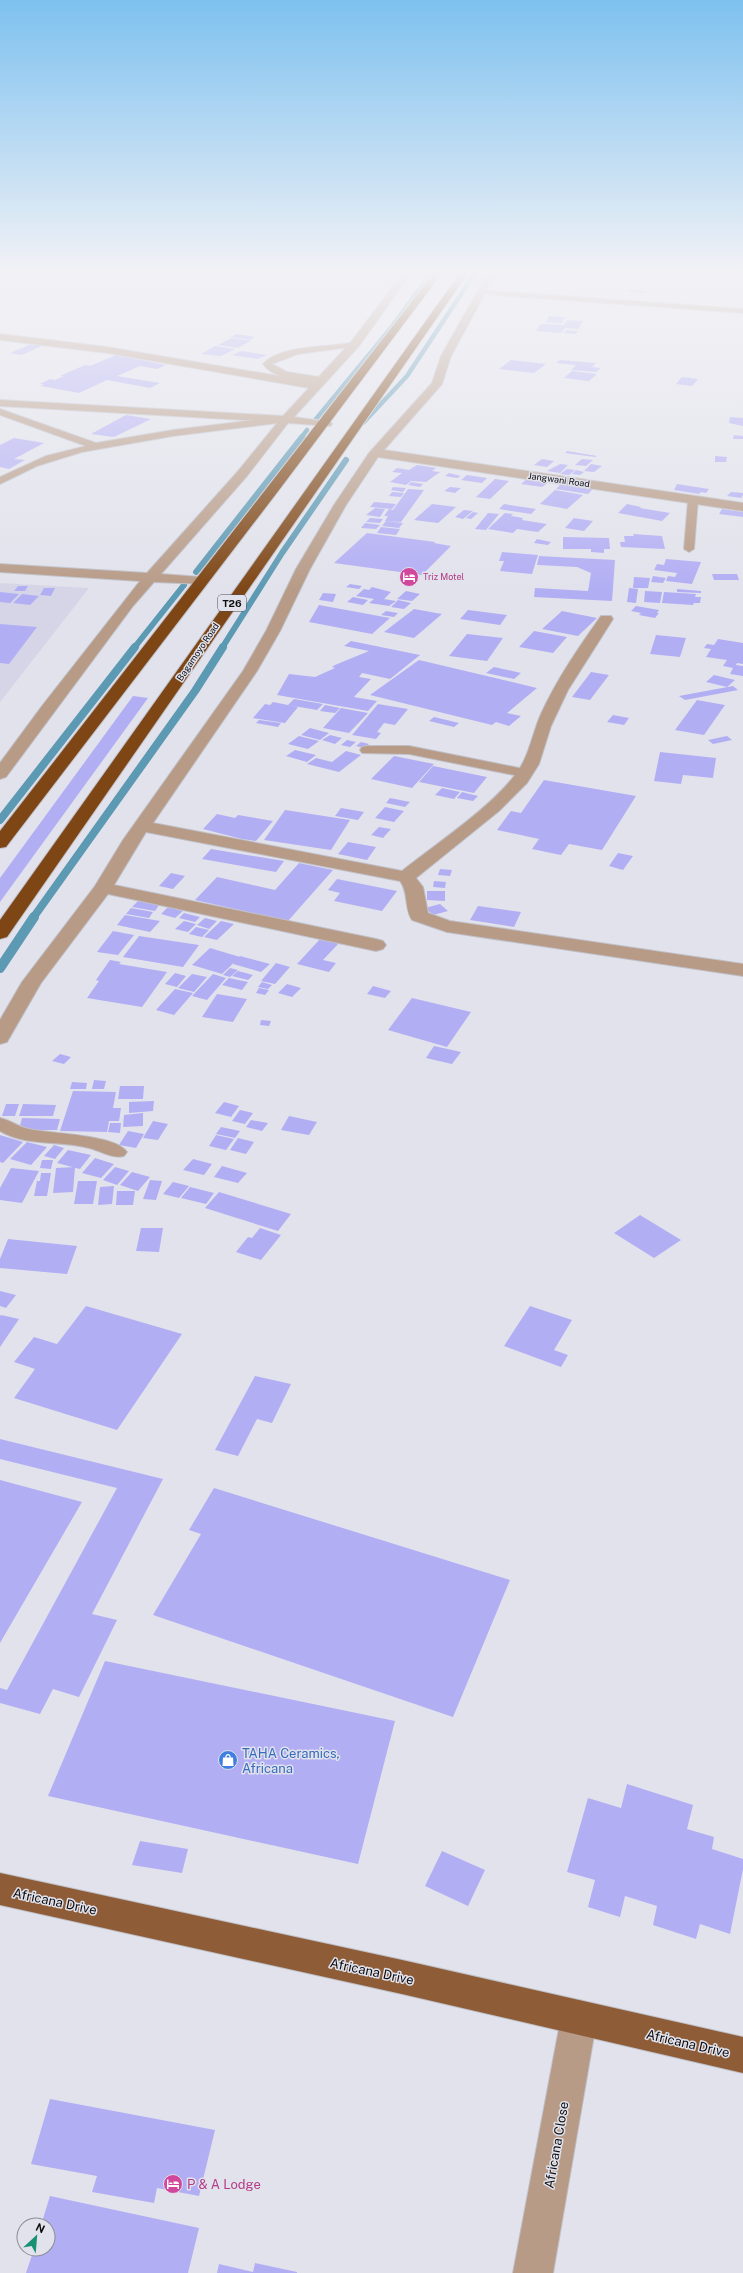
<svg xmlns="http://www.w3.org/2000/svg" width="743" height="2273" font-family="'Public Sans',sans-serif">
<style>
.built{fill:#d6d5e7}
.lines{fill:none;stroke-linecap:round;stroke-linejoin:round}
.stream-far3{stroke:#5c99b3;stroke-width:4.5}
.stream-far2{stroke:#5c99b3;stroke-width:6}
.stream-far1{stroke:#5c99b3;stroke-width:8}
.stream{stroke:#5c99b3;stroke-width:10}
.building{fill:#b2aef4}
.lane-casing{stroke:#c0c0c9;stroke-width:2}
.street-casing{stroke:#c0c0c9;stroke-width:2}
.primary-casing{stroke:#c0c0c9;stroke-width:2}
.highway-casing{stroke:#c0c0c9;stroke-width:2}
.lane{fill:#b79b87;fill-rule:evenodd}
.street{fill:#b79b87;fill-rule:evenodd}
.primary{fill:#8e5d37;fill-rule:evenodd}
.highway{fill:#7e4615;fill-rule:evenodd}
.labels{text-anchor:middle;stroke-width:3;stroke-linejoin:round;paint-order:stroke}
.far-street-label{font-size:9px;fill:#0c0c0f;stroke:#e2e2ec}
.far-hotel-label{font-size:9px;fill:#b23c85;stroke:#e2e2ec;text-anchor:start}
.shield{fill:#e2e2ec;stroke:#4c4c51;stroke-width:1}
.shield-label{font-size:10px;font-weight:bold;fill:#0c0c0f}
.near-shop-label{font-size:13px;fill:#366cbe;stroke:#e2e2ec;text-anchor:start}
.near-street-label{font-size:13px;fill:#0c0c0f;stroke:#e2e2ec}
.near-hotel-label{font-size:13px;fill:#b23c85;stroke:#e2e2ec;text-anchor:start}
</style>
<rect width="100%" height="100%" fill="#e2e2ec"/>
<path class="built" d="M0 583 89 588 0 702Z"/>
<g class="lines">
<path class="stream-far3" d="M316 419 391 328 431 273
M364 422 407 376 475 273
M301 438 307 430"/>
<path class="stream-far2" d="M196 572 302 437
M134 648 184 585
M222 648 282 553 346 460"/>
<path class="stream-far1" d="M0 820 135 647
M33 918 195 691 223 647"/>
<path class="stream" d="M0 968 34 917"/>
</g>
<path class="building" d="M539 273H555L552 278 536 277Z
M612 273H680L678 278Z
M629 289 647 291 646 293 627 292Z
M549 316 564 317 562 323 546 322Z
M567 320 583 321 578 329 565 328 562 333 536 331 541 324 564 325Z
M566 330 578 331 576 334 564 333Z
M237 334 255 337 250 340 231 337Z
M231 338 251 341 238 348 218 345Z
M34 343 46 344 22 355 10 353Z
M215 346 235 349 221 356 201 354Z
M241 351 267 355 258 359 232 355Z
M116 355 166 365 157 369 140 366 117 376 160 383 150 388 107 380 79 393 41 386 44 384H40L50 379 55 380 64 376H60L85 365 90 366Z
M511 360 546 364 534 373 499 369Z
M560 360 596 363 592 367 601 368 596 372 571 370 576 365 556 363Z
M572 371 597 374 589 381 564 378Z
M682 377 698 379 692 386 676 384Z
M126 415 151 419 114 437 91 434Z
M730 417 743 418V426L729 423Z
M734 435 743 436V439H733Z
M14 438 44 443 14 459 25 460 9 469 0 467V445Z
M567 451 597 456 595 457 565 453Z
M715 456 727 457 726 462H715Z
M542 459 554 461 547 467 534 465Z
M582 459 593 460 586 466 575 465Z
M560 464 568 465 560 473 547 471Z
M591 464 602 466 594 472 584 471Z
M417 465 436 468 432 471 440 472 426 482 411 481 406 485 390 482 402 473 392 472 397 468 409 470Z
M567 469 575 470 569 475 560 474Z
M576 470 584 472 580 475 572 474Z
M449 473 461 476 457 478 445 476Z
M467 475 487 478 482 483 461 480Z
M528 478 549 482 542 487 521 484Z
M495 479 509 481 490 499 476 497Z
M411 482 423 484 420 487 408 485Z
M561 484 593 489 588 494 556 489Z
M677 484 709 489 706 493 701 492 699 494 674 490Z
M393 487 406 488 403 492 391 490Z
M450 487 461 488 455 493 444 491Z
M408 489 424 490 401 522 385 521 388 516H384L389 509 393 510Z
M555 490 583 495 567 509 540 504Z
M392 492 404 493 401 497 389 496Z
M731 492 743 493V495L741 498 727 496Z
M374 502 396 504 392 509 370 507Z
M432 504 456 507 438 523 414 520Z
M504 504 536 509 531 514 499 509Z
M627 504 641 507 640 508 670 513 662 521 618 513Z
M375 508 385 509 380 517 366 515Z
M722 509 743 512V517L719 514Z
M464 510 473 511 463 519 455 517Z
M473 512 478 513 471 519 466 518Z
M488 513 499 514 486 530 475 529Z
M505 513 513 514 511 516 523 518 522 520 547 524 538 532 517 529 513 533 488 529Z
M370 518 383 519 380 523 366 522Z
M574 518 593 521 584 531 565 528Z
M386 521 403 523 399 528 382 526Z
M365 523 380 525 376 529 361 528Z
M381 527 400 529 396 535 377 533Z
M367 533 435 542 434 543 451 546 422 575 334 563Z
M633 534 662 536 665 549 621 547 620 542H625L624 536H634Z
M563 537 609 538 610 549H604V553L591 552V549H563Z
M537 539 551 542 548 545 534 543Z
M502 552 538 555 532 574 500 571 504 561H499Z
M539 556 615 560 612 601 534 597 535 588 588 591 591 573 577 567 537 565Z
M666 559 701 562 692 584 666 581 668 576 675 577 677 573 654 570 657 564 664 565Z
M712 574H737L739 580H714Z
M653 576 666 578 663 583 651 582Z
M634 577 650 578 648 588H633Z
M350 584 362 586 359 589 346 587Z
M18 586H28L25 591H14Z
M372 587 391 592 384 599 396 601 389 606 369 603 374 599 356 596 364 589 369 590Z
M44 588H55L51 596 40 595Z
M629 588 638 589 636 603 627 602Z
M677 589 701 591V593L677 592Z
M406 591 420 594 412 601 397 599Z
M645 591 662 592 660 603 644 602Z
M0 592 19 594 10 603 0 602Z
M664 592 696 594 695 597H701L700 603H694L693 605 662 603Z
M323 593 336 594 333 602 319 600Z
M22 594 39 596 30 605 13 603Z
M353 597 368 600 363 605 347 602Z
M398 600 411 603 404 609 391 607Z
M319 605 390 618 372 634 309 622Z
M636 606 659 610 657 613H659L655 618 639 615 641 613 631 611Z
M414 609 442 614 414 638 384 632Z
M468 610 507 615 500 625 460 619Z
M386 611 398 613 394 617 381 615Z
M562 611 597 618 578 636 542 629Z
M0 624 37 627 9 664 0 663Z
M534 631 567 637 553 653 519 647Z
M467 634 503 638 487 661 449 656Z
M656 635 686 638 680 657 650 654Z
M718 639 743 643V664L737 663 736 665 743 666V676L730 674 733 668 723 666 727 660 706 657 711 649 704 648 707 644 714 645Z
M351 641 420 655 390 679 362 673 359 677 371 679 354 697 377 701 368 711 277 695 289 674 315 677 335 668 332 667 335 665 369 651 344 646Z
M419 660 537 688 507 713 521 716 509 726 496 722 492 725 370 695Z
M494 667 521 673 514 679 486 673Z
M591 672 609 675 590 700 572 697Z
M714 675 735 680 727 687 706 682Z
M733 686 738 690 685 700 679 696Z
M133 696 148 698 0 902V878Z
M294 699 323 704 317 710 288 705Z
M697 700 725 705 704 735 675 730Z
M273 702 298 707 285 723 253 718 265 704 270 705Z
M378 704 408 709 395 725 384 723 377 732 381 733 376 739 352 735Z
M325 705 340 708 335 713 320 711Z
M341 708 368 713 349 733 323 728Z
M613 715 629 718 624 725 607 722Z
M434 717 459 723 454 727 429 721Z
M259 720 281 723 278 727 256 723Z
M310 728 329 733 320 740 301 735Z
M330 735 342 738 335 744 322 740Z
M299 736 319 741 308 749 288 744Z
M727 736 732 740 713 744 708 740Z
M347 740 356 742 350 747 341 745Z
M361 742 369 744 364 748 356 746Z
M295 750 316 755 307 762 286 756Z
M346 751 361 755 339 772 307 764 316 758 332 762Z
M660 752 716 758 713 778 683 775 681 784 654 781Z
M394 756 434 764 412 788 371 779Z
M433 766 487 777 474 793 419 782Z
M544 780 636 796 602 850 569 844 561 855 532 849 539 839 497 830 511 811 521 813Z
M442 788 460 792 454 799 435 795Z
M462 792 478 796 473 801 457 798Z
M390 798 410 802 405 807 386 803Z
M385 807 404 811 394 822 375 818Z
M341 808 364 812 358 820 335 816Z
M285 810 350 820 331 850 264 840Z
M217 814 235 818 238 815 273 821 256 841 242 839 203 829Z
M379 827 391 829 383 838 371 835Z
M348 842 376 847 367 860 338 854Z
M211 849 284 861 276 872 202 859Z
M618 853 633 856 623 870 609 866Z
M299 863 333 870 288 921 195 900 217 877 275 890Z
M440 869 452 870 450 876 438 875Z
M171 873 185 876 173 889 159 886Z
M337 879 397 891 382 911 334 901 340 893 328 890Z
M434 881 446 882 445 888 433 887Z
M427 891H445V901L427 900Z
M138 901 159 905 155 911 132 907Z
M440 904 448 911 433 915 425 908Z
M478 906 521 912 514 927 470 920Z
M168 907 183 911 175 918 161 914Z
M131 908 153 912 149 918 126 914Z
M184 913 200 917 195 922 179 918Z
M125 915 160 921 150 932 117 925Z
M205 918 217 921 209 929 197 925Z
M184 921 196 924 188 932 175 929Z
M221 921 234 924 217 940 204 937Z
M196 927 209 930 202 937 189 934Z
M113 931 134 935 118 955 97 952Z
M139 936 199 945 183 967 123 957Z
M321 938 339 943 323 960 336 963 329 972 297 964Z
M210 948 240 957 222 974 192 965Z
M240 956 270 964 261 972 233 964Z
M110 960 121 962 119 964 167 972 142 1007 87 998 99 981 96 980Z
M276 963 290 967 275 984 261 981Z
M230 968 238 970 230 977 223 975Z
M238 971 253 975 248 980 232 976Z
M175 973 186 976 177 987 165 984Z
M192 974 207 977 194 992 178 988Z
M213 974 226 978 207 1000 192 996Z
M229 978 248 982 242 990 222 985Z
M262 982 272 985 268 989 258 987Z
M287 984 301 988 292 997 278 993Z
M373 986 391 991 385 998 367 994Z
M259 988 269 990 265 995 256 993Z
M175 989 193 993 174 1015 156 1010Z
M217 994 247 999 233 1022 202 1017Z
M412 998 471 1012 447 1047 388 1030Z
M261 1020 271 1021 269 1026 260 1025Z
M434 1046 461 1052 452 1064 426 1058Z
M60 1054 71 1057 64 1064 52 1061Z
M94 1080 106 1081 104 1089H92Z
M72 1082 87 1083 86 1089H70Z
M120 1086H144L143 1099H118Z
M73 1091 116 1092 113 1108H121L119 1121H109L107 1132 60 1131Z
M154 1101 153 1111 129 1113V1102Z
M224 1102 239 1106 231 1117 215 1113Z
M6 1104H19L15 1116H2Z
M23 1104 56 1105 53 1116H19Z
M240 1110 253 1113 245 1124 232 1121Z
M143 1113V1126L123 1127 124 1115Z
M289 1116 317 1122 309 1135 281 1130Z
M22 1118 60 1119 57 1130H19Z
M251 1120 268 1123 262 1131 246 1127Z
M153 1121 168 1124 158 1140 143 1138Z
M110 1123H121L120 1133 108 1132Z
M221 1127 240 1131 235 1138 216 1134Z
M128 1131 144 1134 136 1148 119 1145Z
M0 1135 23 1142 3 1163 0 1162Z
M216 1135 234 1139 226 1150 209 1146Z
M238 1138 254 1142 246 1154 230 1150Z
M27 1142 47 1147 31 1165 10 1159Z
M54 1145 64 1148 55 1159 44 1156Z
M68 1150 91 1155 80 1169 57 1163Z
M95 1158 114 1164 101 1178 82 1173Z
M193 1159 212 1164 204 1175 183 1170Z
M42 1160H53L51 1169 40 1168Z
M222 1166 247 1173 238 1183 214 1177Z
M75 1167 73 1192 53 1193 56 1168Z
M115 1167 129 1171 117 1185 103 1180Z
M11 1168 39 1171 22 1203 0 1200V1188Z
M132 1172 150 1177 138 1191 120 1185Z
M41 1173H51L47 1196H34L37 1181H40Z
M150 1180 162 1181 156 1200 143 1199Z
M78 1181H97L93 1204H74Z
M173 1182 189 1186 179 1198 163 1194Z
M114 1186 112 1204 98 1205 100 1187Z
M190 1187 214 1193 206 1204 181 1198Z
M117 1191H135L133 1205H116Z
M219 1192 291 1214 278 1231 205 1208Z
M640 1215 681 1240 654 1258 614 1233Z
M141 1228H163L159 1252 136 1251Z
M260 1228 281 1235 261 1260 236 1252 248 1237 252 1238Z
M8 1239 77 1246 67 1274 0 1268V1259Z
M0 1291 16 1295 6 1308 0 1306Z
M86 1306 182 1334 117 1430 14 1398 35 1369 14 1362 34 1337 57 1344Z
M530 1306 572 1320 554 1350 568 1355 561 1367 504 1346Z
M1 1315 19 1319 0 1347V1316Z
M255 1376 291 1384 272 1423 257 1419 238 1456 215 1450Z
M0 1439 163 1479 92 1614 117 1620 79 1697 53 1689 40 1714 0 1703V1688L7 1690 117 1488 0 1459Z
M0 1480 82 1502 0 1643Z
M214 1488 510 1580 453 1717 153 1615 201 1534 189 1530Z
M105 1661 395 1721 358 1864 48 1796Z
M627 1784 693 1805 687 1829 714 1837 712 1849 743 1859V1869L730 1934 700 1924 696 1939 653 1925 657 1906 625 1896 620 1917 588 1907 595 1880 567 1872 588 1798 621 1808Z
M140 1841 188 1849 182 1873 132 1865Z
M442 1851 485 1870 468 1906 425 1886Z
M50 2099 215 2130 199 2196 157 2188 154 2203 92 2192 97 2176 31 2164Z
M50 2196 199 2228 188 2273H26L34 2249H48V2225H41Z
M255 2263 297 2272V2273H217L219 2264 253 2272Z"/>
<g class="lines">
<g class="lane-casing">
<path id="lane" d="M479 290 743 309V313L482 294 478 292Z
M355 342 359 344 358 346 298 354 272 364 287 372 326 378V382L323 383C304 381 275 381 263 364 281 344 330 348 355 342Z
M0 409 96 443 173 430 286 416 291 419 286 422 173 436 82 452 37 466 0 484V477L46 456 86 446 0 415Z
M693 497 698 500 694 549 689 552 684 549 688 500Z
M367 746H409L524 769 531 773 524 777 409 754 362 753 360 750 362 747Z
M0 1118C10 1120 18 1127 29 1129 50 1134 115 1134 127 1152L124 1156C112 1159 101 1151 89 1148 60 1140 27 1147 0 1131Z"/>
</g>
<g class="street-casing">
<path id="street" d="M403 273H411L359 346 294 417 330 422 332 424 330 426 288 423 247 476 161 574 201 577 206 578 208 581 206 584 154 582 133 606 6 777 0 779V763L42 706 140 581 0 572V564L147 573 239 470 278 422 0 406V400L283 416 309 388 107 353 0 340V334L107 347 314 382 351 342Z
M488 273H496L451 356 442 384 384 450 743 503V511L378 457 346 505 310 569 280 631 257 671 153 823 402 871C437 843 489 809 515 775 529 758 532 734 541 714 557 679 579 647 601 616H611L613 619 568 690 551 726 539 764 527 783 499 811 416 878 423 887 428 913 450 921 743 964V976L447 932 412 920C404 908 409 893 400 881L146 832 114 885 376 939 383 941 386 945 383 949 376 951 108 894 41 983 7 1042 0 1044V1020L22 982 95 886 123 840 243 671 266 631 296 569 334 505 369 453 432 383 441 356Z
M579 2000 592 2006 597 2018 553 2273H513L561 2018 566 2006Z"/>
</g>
<g class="primary-casing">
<path id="primary" d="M0 1873 402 1960 743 2037V2073L402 1994 0 1905Z"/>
</g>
<g class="highway-casing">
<path id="highway" d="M434 273H442L279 490 6 847 0 848V831Z
M460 273H468L7 937 0 939V920Z"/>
</g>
<use href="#lane" class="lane"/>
<use href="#street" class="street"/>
<use href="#primary" class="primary"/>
<use href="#highway" class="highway"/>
</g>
<linearGradient id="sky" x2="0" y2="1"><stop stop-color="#7dc1ef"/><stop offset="0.46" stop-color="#f2f2f6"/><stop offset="1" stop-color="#f2f2f6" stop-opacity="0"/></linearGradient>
<rect width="743" height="591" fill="url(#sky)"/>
<defs>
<g id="hotel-disc" transform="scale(1)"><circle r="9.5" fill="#d1479c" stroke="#e2e2ec"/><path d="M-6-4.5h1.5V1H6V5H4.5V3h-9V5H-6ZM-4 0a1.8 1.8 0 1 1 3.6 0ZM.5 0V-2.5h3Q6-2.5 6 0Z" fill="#fff"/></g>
<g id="shop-disc" transform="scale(1)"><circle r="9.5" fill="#3f7fe0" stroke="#e2e2ec"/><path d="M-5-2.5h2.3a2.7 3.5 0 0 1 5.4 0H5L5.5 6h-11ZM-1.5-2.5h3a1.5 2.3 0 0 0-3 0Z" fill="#fff"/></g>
</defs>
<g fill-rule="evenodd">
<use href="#hotel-disc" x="409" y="577"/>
<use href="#shop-disc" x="228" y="1760"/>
<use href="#hotel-disc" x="173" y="2184"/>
</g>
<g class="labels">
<g class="far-street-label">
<text transform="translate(559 480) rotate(8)" y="3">Jangwani Road</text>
<text transform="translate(198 652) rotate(-56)" y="3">Bagamoyo Road</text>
</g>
<g class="far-hotel-label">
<text x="423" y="580">Triz Motel</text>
</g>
<rect class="shield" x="218" y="595" width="28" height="16" rx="3"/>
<g class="shield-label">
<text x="232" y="607">T26</text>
</g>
<g class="near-shop-label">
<text x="242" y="1758">TAHA Ceramics,<tspan x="242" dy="15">Africana</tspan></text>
</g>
<g class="near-street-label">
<text transform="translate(55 1901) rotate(12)" y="5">Africana Drive</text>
<text transform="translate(372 1971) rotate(12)" y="5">Africana Drive</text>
<text transform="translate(688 2043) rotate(13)" y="5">Africana Drive</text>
<text transform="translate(556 2145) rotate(-80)" y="5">Africana Close</text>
</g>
<g class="near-hotel-label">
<text x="187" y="2189">P &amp; A Lodge</text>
</g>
</g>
<g transform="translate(36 2237) rotate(26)"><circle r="19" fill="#e2e2ec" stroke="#8c8c94"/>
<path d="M0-3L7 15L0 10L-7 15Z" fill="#189175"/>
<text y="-6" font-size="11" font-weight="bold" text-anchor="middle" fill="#0c0c0f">N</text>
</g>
</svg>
